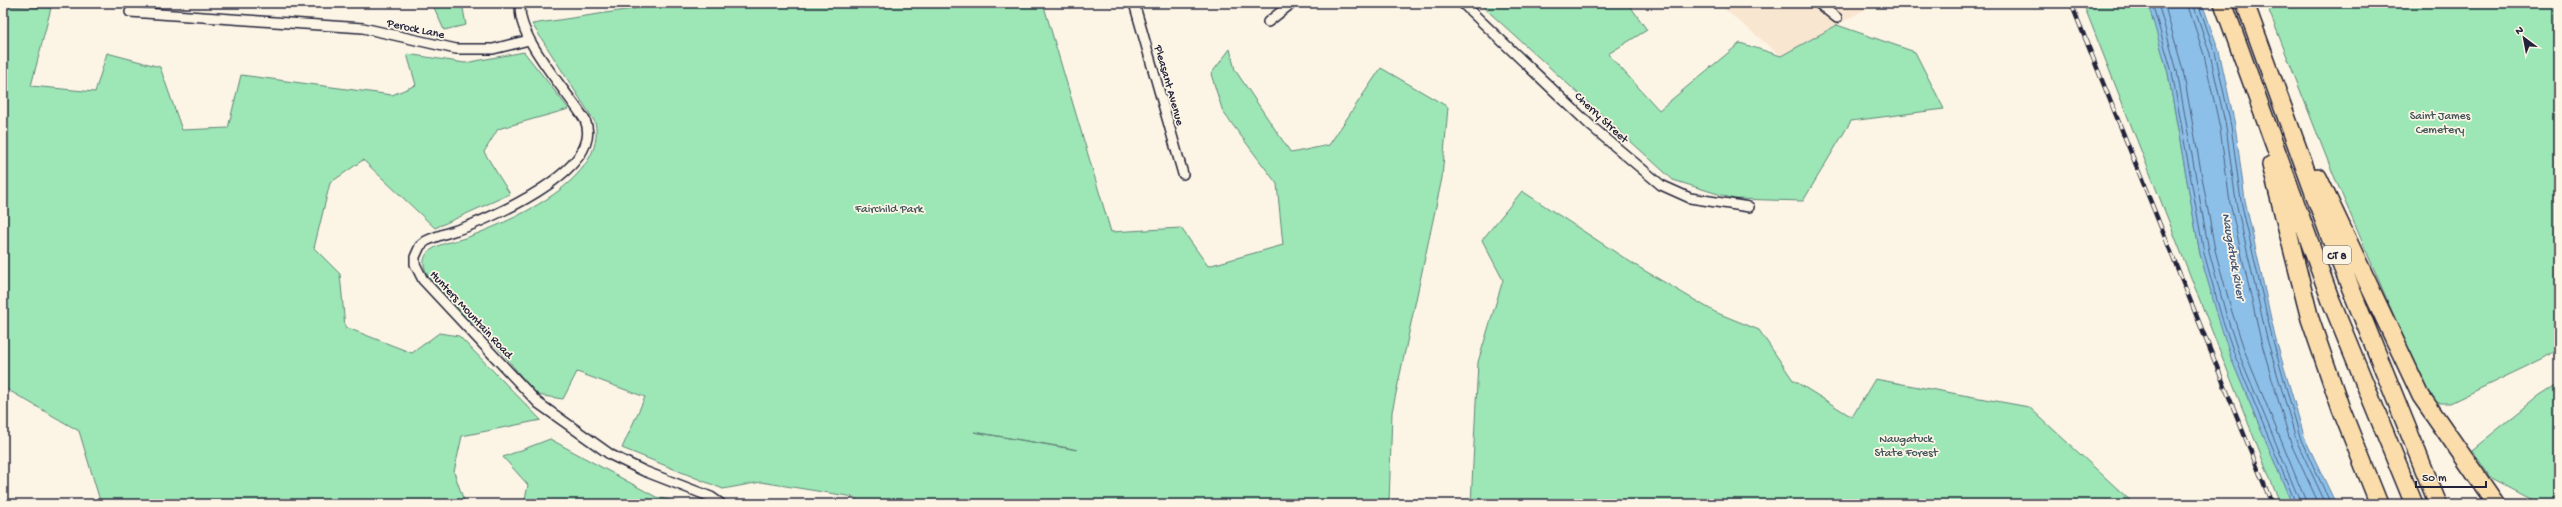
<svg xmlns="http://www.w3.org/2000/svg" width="2562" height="507" font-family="'Gochi Hand',sans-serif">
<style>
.built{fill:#f9e6d1}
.green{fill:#9de6b6;stroke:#608478;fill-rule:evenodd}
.water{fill:#8dc0e9;stroke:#6281a3}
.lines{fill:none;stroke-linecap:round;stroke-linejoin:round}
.shore{stroke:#4d6181;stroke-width:1}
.minor-casing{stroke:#22223b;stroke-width:12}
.motorway-casing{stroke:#22223b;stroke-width:20}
.minor{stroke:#fcf5e5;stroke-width:9}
.motorway{stroke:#faddab;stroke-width:17}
.rail-casing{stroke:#22223b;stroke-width:4.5}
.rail{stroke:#fcf5e5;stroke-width:3;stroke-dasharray:9;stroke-linecap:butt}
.labels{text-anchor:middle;stroke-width:3.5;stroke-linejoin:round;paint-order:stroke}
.shield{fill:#fcf5e5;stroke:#63616e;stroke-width:1}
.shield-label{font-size:11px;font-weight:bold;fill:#22223b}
.street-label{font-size:12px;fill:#22223b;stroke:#fcf5e5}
.park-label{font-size:12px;fill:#41535a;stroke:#fcf5e5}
.water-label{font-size:13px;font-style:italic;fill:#475978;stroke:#fcf5e5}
</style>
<rect width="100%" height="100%" fill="#fcf5e5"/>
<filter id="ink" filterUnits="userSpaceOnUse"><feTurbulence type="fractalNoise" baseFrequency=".025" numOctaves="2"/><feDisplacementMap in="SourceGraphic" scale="8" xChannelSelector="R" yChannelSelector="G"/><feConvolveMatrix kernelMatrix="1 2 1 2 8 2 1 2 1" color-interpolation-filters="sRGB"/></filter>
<g filter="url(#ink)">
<path class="built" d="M1717 3H1870L1868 8 1781 56Z"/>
<path class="green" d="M432 3H462L466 25 444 30Z
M653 3H1043L1111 232 1181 228 1208 266 1283 245 1277 184 1223 112 1211 74 1230 49 1235 70 1291 153 1329 145 1381 68 1448 107 1442 178 1392 412 1389 504H862L854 497 761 482 723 489 622 448 645 397 577 372 563 399 537 395C520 376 505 355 488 337 470 319 429 291 424 265 423 259 426 253 431 250 441 242 459 241 471 236 513 220 608 179 595 122L532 24 652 6ZM974 432 1069 448 1077 450Z
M1479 3H1628L1647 30 1608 54 1659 110 1740 43 1781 56 1837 25 1915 52 1944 109 1851 121 1803 201 1734 199 1673 180Z
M2083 3H2148L2150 7 2168 73 2200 254 2231 358 2292 504H2280Z
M2266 3H2559V348L2544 358 2450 403H2435L2421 379 2331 169Z
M3 6 51 8 31 86 95 92 107 53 160 67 182 130 228 128 241 75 392 95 416 85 407 54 465 63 524 52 569 109 498 129 484 152 510 194 435 228 363 160 330 183 314 248 340 274 345 327 412 353 439 333 459 336 541 420 462 436 454 472 465 504H101L79 431 3 387Z
M1522 191 1635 265 1715 312 1759 330 1793 380 1852 417 1875 379 2029 407 2134 504H1471L1478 362 1503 280 1482 240Z
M2559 383V504H2541L2490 477 2472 450 2540 395Z
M550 439 656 497 687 504H524L528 485 503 457Z"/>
<path class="water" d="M2148 3H2202L2219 51 2235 125 2245 200 2275 337 2305 439 2336 504H2292L2231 358 2218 317 2200 254 2168 73Z"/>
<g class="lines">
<path class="shore" d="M2152 3 2172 72 2204 253 2221 315 2235 356 2296 504
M2158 3 2177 71 2209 251 2226 314 2239 354 2301 504
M2164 3 2183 70 2215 250 2232 312 2245 352 2307 504
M2187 3 2204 55 2220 128 2230 203 2261 341 2291 444 2319 504
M2193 3 2210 54 2226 127 2236 202 2267 339 2297 442 2326 504
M2198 3 2215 52 2231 126 2241 201 2272 338 2301 440 2331 504"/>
<g class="minor-casing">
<path id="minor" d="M521 3C513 34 568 92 585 120 605 166 505 211 471 225 456 231 440 234 426 241L420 246 415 257V264L423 280 538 403 611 455 644 471 711 497 721 504
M1134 3 1183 174
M1462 3 1591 126 1661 185 1690 198 1749 207
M1818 3 1837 18
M130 12 363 28 456 49H493L529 40
M1268 22 1292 3"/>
</g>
<g class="motorway-casing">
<path id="motorway" d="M2223 3 2331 301 2414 504
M2245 3 2330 237 2438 504
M2271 165 2310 319 2341 409 2379 504
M2318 177 2421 396 2496 504"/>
</g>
<use href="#minor" class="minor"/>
<use href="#motorway" class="motorway"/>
<g class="rail-casing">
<path id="rail" d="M2071 3 2272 504"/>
</g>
<use href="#rail" class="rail"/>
</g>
</g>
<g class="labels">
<rect class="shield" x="2323" y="246" width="28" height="18" rx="3"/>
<g class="shield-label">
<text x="2337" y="259">CT 8</text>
</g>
<g class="street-label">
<text transform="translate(416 28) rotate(12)" y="4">Perock Lane</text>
<text transform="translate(1170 85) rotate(74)" y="4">Pleasant Avenue</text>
<text transform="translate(1602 117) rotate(43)" y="4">Cherry Street</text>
<text transform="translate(472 314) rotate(47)" y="4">Hunters Mountain Road</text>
</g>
<g class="park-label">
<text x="2440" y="119">Saint James<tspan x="2440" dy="14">Cemetery</tspan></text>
<text x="889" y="212">Fairchild Park</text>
<text x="1906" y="442">Naugatuck<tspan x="1906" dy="14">State Forest</tspan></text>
</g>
<g class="water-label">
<text transform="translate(2235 256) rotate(80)" y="5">Naugatuck River</text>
</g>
</g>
<rect width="2562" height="507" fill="none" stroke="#fcf5e5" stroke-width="16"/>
<rect x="8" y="8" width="2546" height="491" fill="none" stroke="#22223b" stroke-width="1.5" filter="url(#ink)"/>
<g transform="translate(2524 38) rotate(328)" stroke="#fcf5e5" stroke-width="3" paint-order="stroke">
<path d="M0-3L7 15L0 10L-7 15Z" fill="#22223b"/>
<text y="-6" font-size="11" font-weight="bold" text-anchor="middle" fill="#22223b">N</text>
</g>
<path d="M2416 481v6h70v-6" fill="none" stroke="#22223b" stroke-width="2"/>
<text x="2422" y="481" font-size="12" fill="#22223b" stroke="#fcf5e5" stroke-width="3" paint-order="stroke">50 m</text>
</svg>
